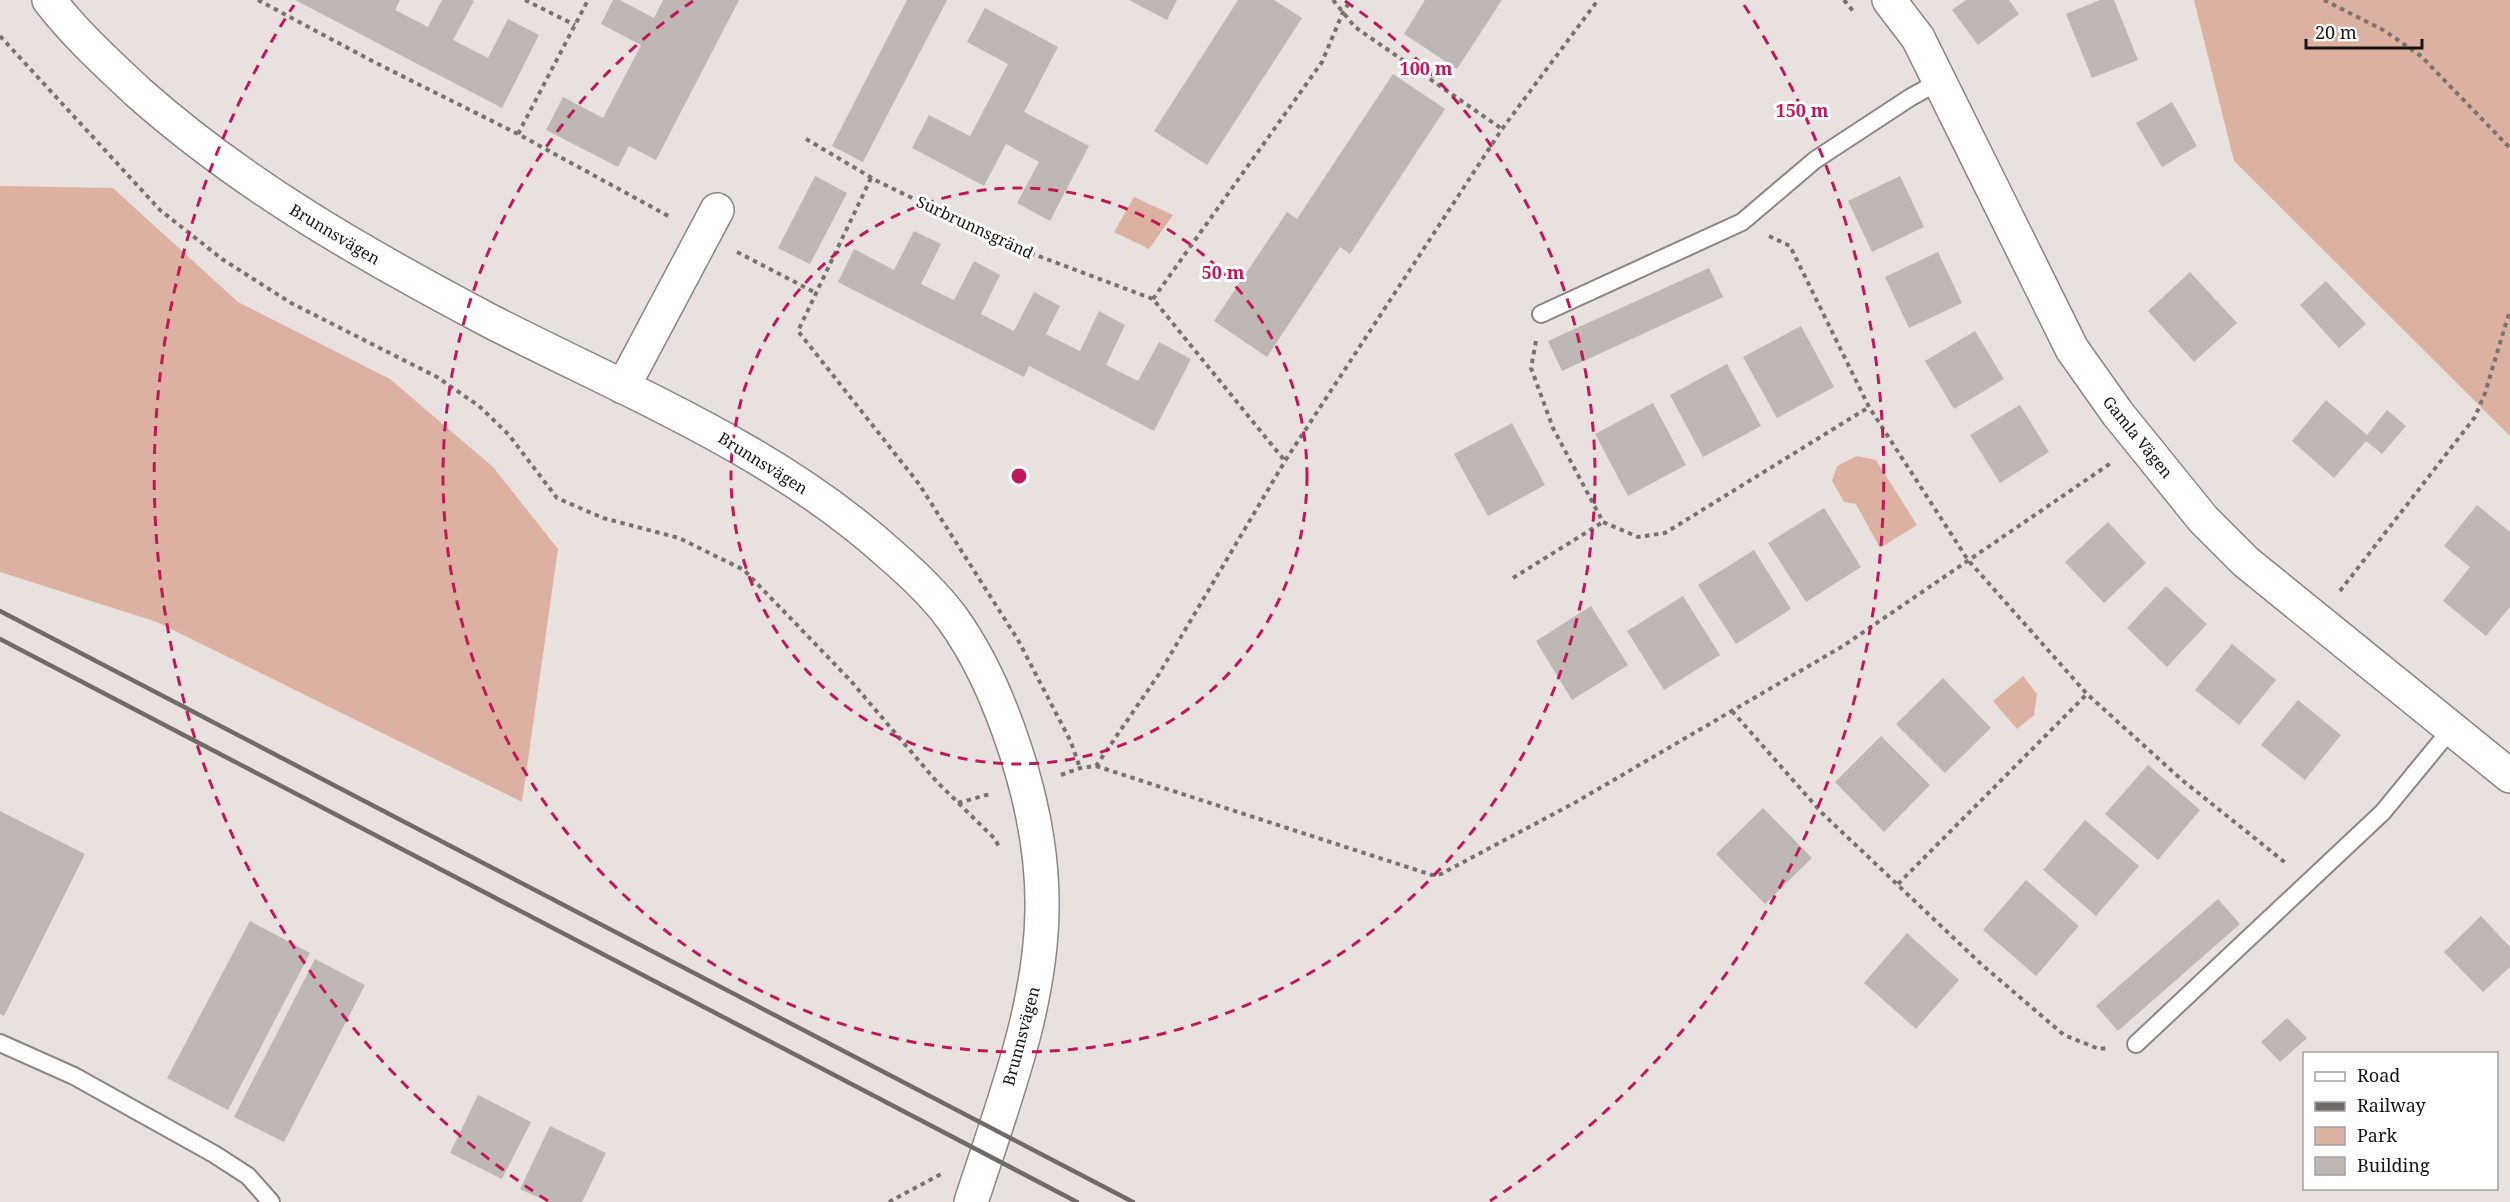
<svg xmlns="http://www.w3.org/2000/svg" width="2510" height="1202" font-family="'Noto Serif',serif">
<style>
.green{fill:#ddb1a1}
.building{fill:#beb7b4}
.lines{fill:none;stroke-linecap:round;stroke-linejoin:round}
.lane-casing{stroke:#8c8582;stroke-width:20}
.street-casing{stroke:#8c8582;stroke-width:36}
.secondary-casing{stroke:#8c8582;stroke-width:36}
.path{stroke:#787371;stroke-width:4;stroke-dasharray:4.5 4.5;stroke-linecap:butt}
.lane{stroke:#fff;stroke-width:16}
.street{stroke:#fff;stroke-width:33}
.secondary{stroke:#fff;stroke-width:33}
.rail{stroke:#706b69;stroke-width:4.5}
.ring{fill:none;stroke:#c2185b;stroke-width:3;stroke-dasharray:10 8}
.labels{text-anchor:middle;stroke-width:6;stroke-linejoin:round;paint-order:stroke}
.street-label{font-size:16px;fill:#171413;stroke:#fff}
.centre{fill:#c2185b;stroke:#fff;stroke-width:3}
.ring-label{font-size:18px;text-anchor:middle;font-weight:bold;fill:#c2185b;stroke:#fff;stroke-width:6;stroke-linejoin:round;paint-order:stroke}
</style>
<rect width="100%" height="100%" fill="#e9e1de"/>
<path class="green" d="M2194 0H2510V436L2234 161Z
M0 186 113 188 238 302 390 379 493 467 558 549 522 802 157 622 0 572Z
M1134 197 1173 215 1149 249 1114 232Z
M1857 456 1876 460 1917 525 1880 548 1856 504 1844 502 1832 481 1837 466Z
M2023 676 2037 694 2034 715 2017 729 1993 701Z"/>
<path class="building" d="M295 0H400L395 10 428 27 442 0H471L474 1 453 40 488 58 508 19 539 35 502 108Z
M613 0H620L654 18 663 0H739L656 160 629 146 618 167 546 130 563 97 603 118 641 45 601 24Z
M907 0H947L863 162 832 146Z
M1129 0H1177L1167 20Z
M1238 0H1274L1302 18 1207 165 1154 131Z
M1425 0H1502L1457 69 1404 34Z
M1966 0H2009L2019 14 1978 45 1952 10Z
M2100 0H2114L2138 60 2092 78 2066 14Z
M985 8 1058 47 1024 112 1089 146 1050 221 1017 203 1039 162 1006 144 984 186 912 148 929 115 970 136 1008 64 967 42Z
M1393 74 1445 109 1350 254 1340 247 1267 357 1214 321 1287 212 1297 219Z
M2172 102 2197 146 2162 167 2136 123Z
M815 176 847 193 810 264 778 248Z
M1900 176 1924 227 1872 252 1848 201Z
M914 231 941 244 921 284 954 300 974 261 1000 275 981 314 1014 331 1034 292 1060 306 1046 334 1080 351 1099 311 1125 325 1106 365 1138 381 1159 342 1191 359 1154 431 1029 366 1024 377 838 282 854 249 894 270Z
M1938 252 1962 303 1909 328 1885 277Z
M1709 268 1723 297 1562 371 1548 341Z
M2190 272 2237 323 2194 362 2148 311Z
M2326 281 2366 324 2339 348 2300 305Z
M1801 326 1834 387 1777 418 1743 357Z
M1975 331 2004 379 1954 409 1925 361Z
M1727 364 1761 426 1703 457 1670 395Z
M2326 400 2367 435 2387 410 2406 426 2382 454 2366 441 2334 478 2292 441Z
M1653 403 1686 465 1628 496 1595 434Z
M2020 405 2049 452 2000 483 1970 435Z
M1512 423 1545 485 1488 516 1454 454Z
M2477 505 2510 532V607L2486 636 2443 601 2470 567 2444 546Z
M1824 508 1861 567 1806 602 1768 543Z
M2108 522 2146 563 2104 603 2065 562Z
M1754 550 1791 609 1736 644 1698 585Z
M2166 586 2207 624 2167 667 2127 628Z
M1683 596 1720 655 1664 690 1627 631Z
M1591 606 1628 665 1572 700 1536 641Z
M2232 644 2276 680 2239 725 2195 690Z
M1943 678 1991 728 1945 773 1896 724Z
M2298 700 2341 735 2305 780 2261 745Z
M1881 736 1930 785 1884 832 1835 782Z
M2148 765 2200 810 2158 860 2105 814Z
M1763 808 1812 858 1765 904 1716 854Z
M0 811 85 854 4 1016 0 1014Z
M2085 820 2139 866 2096 916 2043 870Z
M2026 880 2079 926 2036 976 1983 930Z
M2218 899 2240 924 2118 1031 2096 1006Z
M2481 916 2510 947V967L2483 992 2444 952Z
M250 921 310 953 228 1110 167 1078Z
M1907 933 1959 980 1916 1029 1864 983Z
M315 959 365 985 284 1142 234 1117Z
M2287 1018 2307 1038 2280 1062 2261 1042Z
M478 1095 531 1122 502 1179 450 1153Z
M550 1126 606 1153 582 1202H548L520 1189Z"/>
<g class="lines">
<g class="lane-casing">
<path id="lane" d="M1541 314 1742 222 1815 160 1911 97 1940 81
M0 1043 74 1076 214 1154 248 1176 271 1202
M2136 1044 2383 812 2452 728"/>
</g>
<g class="street-casing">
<path id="street" d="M1889 0 1918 38 2072 349 2118 414 2203 519 2246 562 2510 776
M623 387 717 210"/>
</g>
<g class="secondary-casing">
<path id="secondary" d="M49 0C75 34 108 64 139 93 245 187 367 256 492 322 629 392 777 451 892 556 914 575 935 595 952 618 981 658 1000 703 1015 749 1032 801 1043 856 1042 910 1041 1009 1001 1109 971 1202"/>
</g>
<path class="path" d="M258 0 376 63 518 134 672 218
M525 0 575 25
M1333 0 1355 27 1502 129
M1844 0 1853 11
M2324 0 2385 31 2421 56 2510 148
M0 36 160 210 222 259 291 303 437 377 479 406 509 435 557 498 603 518 679 538 744 570 850 680 937 782 995 839 1000 849
M518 134 588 0
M806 139 877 181 1009 245 1153 299 1285 461
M871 178 798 331 919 484 1018 640 1071 742 1080 768
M1769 236 1790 246 1869 407 1968 560 2087 694 2182 780 2287 864
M737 252 816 293
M1153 299 1322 62 1343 12 1351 0
M1536 341 1531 368 1553 428 1603 522 1638 537 1665 533 1869 407
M1513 578 1603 522
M2340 591 2475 417 2485 393 2510 310
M1732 711 1822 813 1980 963 2064 1035 2099 1049 2108 1048
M1096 766 1432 875 1441 874 1576 802 1843 646 2111 463
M1061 775 1080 768 1096 766 1159 674 1285 461 1502 129 1598 0
M958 803 990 794
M1898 884 2087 694
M889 1202 941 1174"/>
<use href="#lane" class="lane"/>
<use href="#street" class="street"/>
<use href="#secondary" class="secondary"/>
<path class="rail" d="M0 611 1133 1202
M0 639 1077 1202"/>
</g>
<g class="ring">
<circle cx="1019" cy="476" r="288"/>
<path d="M1345 1A576 576 0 1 1 693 1"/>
<path d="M548 1201A864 864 0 0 1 294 5M1744 5A864 864 0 0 1 1490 1201"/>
</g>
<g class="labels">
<g class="street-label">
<text transform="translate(975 227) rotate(25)" y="6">Surbrunnsgränd</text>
<text transform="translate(335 234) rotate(31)" y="6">Brunnsvägen</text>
<text transform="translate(2138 437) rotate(51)" y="6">Gamla Vägen</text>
<text transform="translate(763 463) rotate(32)" y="6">Brunnsvägen</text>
<text transform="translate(1021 1036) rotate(-75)" y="6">Brunnsvägen</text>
</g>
</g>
<circle cx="1019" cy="476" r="9" class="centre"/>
<g class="ring-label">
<text x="1426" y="75">100 m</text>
<text x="1802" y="117">150 m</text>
<text x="1223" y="279">50 m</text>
</g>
<rect x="2303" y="1052" width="195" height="138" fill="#ffffff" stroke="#a2a1a1" stroke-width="1.5"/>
<rect x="2315" y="1072" width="30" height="9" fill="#ffffff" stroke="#a2a1a1" stroke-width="1.5"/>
<text x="2357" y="1082" font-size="18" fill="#171413">Road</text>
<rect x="2315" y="1102" width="30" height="9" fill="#706b69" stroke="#a2a1a1" stroke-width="1.5"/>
<text x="2357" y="1112" font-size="18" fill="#171413">Railway</text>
<rect x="2315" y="1127" width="30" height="18" fill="#ddb1a1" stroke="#a2a1a1" stroke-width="1.5"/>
<text x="2357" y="1142" font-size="18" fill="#171413">Park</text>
<rect x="2315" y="1157" width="30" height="18" fill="#beb7b4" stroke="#a2a1a1" stroke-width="1.5"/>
<text x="2357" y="1172" font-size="18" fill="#171413">Building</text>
<path d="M2306 39v9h116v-9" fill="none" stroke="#171413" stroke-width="3"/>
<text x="2315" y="39" font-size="18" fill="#171413" stroke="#ffffff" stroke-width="4.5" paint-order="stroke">20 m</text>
</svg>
